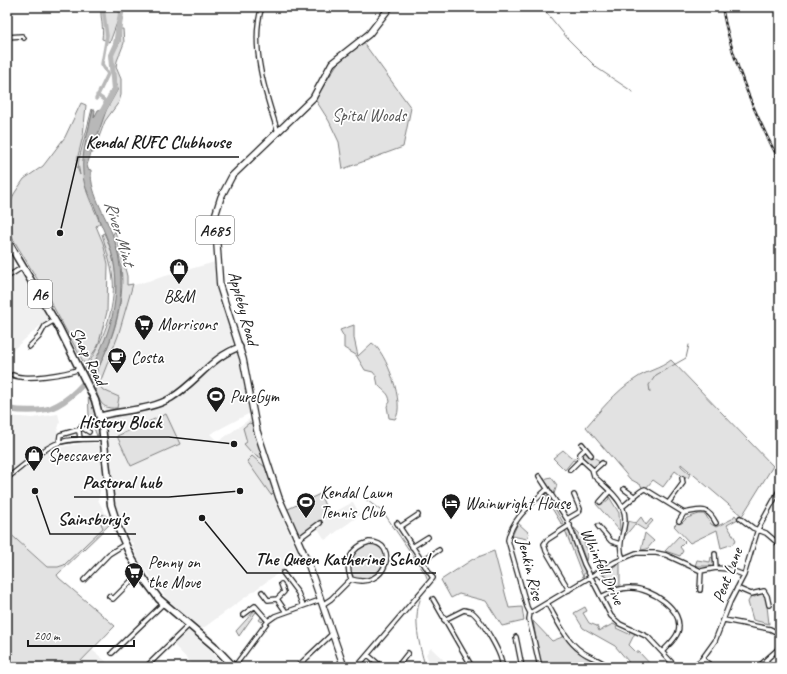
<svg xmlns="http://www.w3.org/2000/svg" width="787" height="674" font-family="Caveat,sans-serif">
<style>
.built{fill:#f0f0f0}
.green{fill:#e2e2e2;stroke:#7f7f7f}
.water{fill:#b8b8b8;stroke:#7a7a7a}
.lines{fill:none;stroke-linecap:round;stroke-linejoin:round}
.stream{stroke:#7a7a7a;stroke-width:1}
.canal{stroke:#b8b8b8;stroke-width:3.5}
.river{stroke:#b8b8b8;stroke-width:6}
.street-casing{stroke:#1c1c1c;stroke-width:6}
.secondary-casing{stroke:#1c1c1c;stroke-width:8}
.primary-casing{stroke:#1c1c1c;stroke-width:8}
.highway-casing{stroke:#1c1c1c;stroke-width:9}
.street{stroke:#fff;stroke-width:3.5}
.secondary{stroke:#fff;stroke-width:5}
.primary{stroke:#fff;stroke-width:5.5}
.highway{stroke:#fff;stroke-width:6}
.rail-casing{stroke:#1c1c1c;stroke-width:2.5}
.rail{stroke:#fff;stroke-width:1;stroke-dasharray:3;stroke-linecap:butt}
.labels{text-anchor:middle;stroke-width:3.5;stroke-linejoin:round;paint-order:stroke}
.shield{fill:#fff;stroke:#606060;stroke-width:1}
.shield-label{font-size:16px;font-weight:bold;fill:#1c1c1c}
.park-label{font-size:17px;fill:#575757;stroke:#fff}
.poi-label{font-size:17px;fill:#1c1c1c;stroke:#fff;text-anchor:start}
.street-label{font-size:17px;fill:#1c1c1c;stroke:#fff}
.water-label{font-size:18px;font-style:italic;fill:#5a5a5a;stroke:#fff}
.leader{fill:none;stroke:#1c1c1c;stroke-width:1.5}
.callout-dot{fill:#1c1c1c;stroke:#fff;stroke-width:1.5}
.callout-label{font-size:18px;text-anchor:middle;font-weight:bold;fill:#1c1c1c;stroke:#fff;stroke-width:3.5;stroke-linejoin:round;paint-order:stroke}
</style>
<rect width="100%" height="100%" fill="#fff"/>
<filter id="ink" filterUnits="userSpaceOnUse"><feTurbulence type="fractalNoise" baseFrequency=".025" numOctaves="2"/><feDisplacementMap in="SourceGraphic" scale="8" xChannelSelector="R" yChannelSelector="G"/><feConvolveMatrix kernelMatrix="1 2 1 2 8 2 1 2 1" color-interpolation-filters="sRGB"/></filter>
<g filter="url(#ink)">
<path class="built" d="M215 262 217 282 234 341 233 344 218 353 195 377 175 392 155 401 106 411 104 410 94 387 134 285Z
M17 274 25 276 49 318 7 355V280Z
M233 352 239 354 250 413 210 434 218 442 251 418 261 454 285 524 300 557 202 629 167 599 139 561 132 545 134 544V542L131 543 116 506 106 420 110 418 168 405 225 357Z
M58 414 60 422 56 436 57 441 7 475V416L33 418Z
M85 443H99L103 479 98 500 111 523 57 575 7 531V482L54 448Z
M353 502 360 515 325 540 317 527 331 514Z
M188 630 210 650 225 667H195L173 644Z
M431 648 451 667H423L429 662 426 654Z
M92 650 107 662 111 667H75Z"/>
<path class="green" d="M101 7H119V17L110 42 102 39C104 26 100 19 101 7Z
M120 29H123L124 43 117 61 116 67 121 79V95L119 102 105 121 93 153H91L102 118 118 89 114 74 113 54 120 42Z
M363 42 411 108 403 147 343 169 339 142 329 121 315 99 341 58Z
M81 103 86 105 83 136 76 164 80 175 78 163 92 109 93 110C87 138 79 164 87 192 90 202 96 212 100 223L96 226 103 243 108 264 107 312 98 346 85 365 48 297 7 229V212L14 194 24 179 43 166 65 137Z
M115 231 127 276V285L133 284 118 336 99 385 103 390 119 397 117 408C96 410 100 394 91 380 98 372 101 362 105 353 121 318 130 272 112 236Z
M104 233C126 276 117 335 87 373L85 369C102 343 116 310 113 279 111 264 106 249 102 234Z
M354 325V338L358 356 372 343C386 351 406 406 395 419L389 418 387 406 390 402C389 392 384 392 378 385L376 376 373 372 365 370 356 355 344 348V337L340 330Z
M671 360 773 466 742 516 681 464V466L690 474 688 478 686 477 685 479 675 471 663 487 653 480 646 488H642L641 485 630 479 586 427C600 411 616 391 635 379 646 371 660 369 671 360Z
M88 392 100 430 97 436 89 415Z
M166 414 180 444 131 466 117 436Z
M249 423 253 424 262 456 261 458 251 452 244 444 247 442 243 428Z
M563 450 571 457 578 459 577 462 573 460 565 470 553 458Z
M585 452 600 461 594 468 582 458 583 453Z
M252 456 265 467 274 492 271 495 247 461Z
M551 477 557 485 554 494 544 479Z
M320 494 329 515 298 537 286 510Z
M544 495 548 496 564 524 562 525Z
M608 495 619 513 620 531 596 504 598 501 603 504 609 499Z
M103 514 108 518 111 523 57 575 59 578 115 626 75 667H7V531L47 567H58L64 565 103 528 99 519Z
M699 514H705L711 524 716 527 732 519 735 515 738 519 727 525 736 540 733 544 721 548 717 530 690 543 674 526 677 523H682L687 518Z
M641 517 646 525 651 519 653 521 645 530 635 524 625 536 627 521 636 523Z
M518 523 529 533 527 539 512 536Z
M574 528C583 535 589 550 586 561Z
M565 530 569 532 585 571 583 577Z
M645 533 654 541 647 549 641 550Z
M679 536 685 542 680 547 683 551 680 556 665 551Z
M369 544C409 544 365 603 350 571 350 557 355 549 369 544Z
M494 551 509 608 522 607 524 621 502 626 486 601 459 594 451 598 441 580 473 559Z
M711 557 715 560 713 566H695L697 560 710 562Z
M620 563V586L617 587 609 578 604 576 606 571Z
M761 593 766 597 769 624 753 620 748 602 751 596 755 597Z
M585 607 587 611 583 613 589 623 597 626 599 631 613 624 617 626 616 628 629 634 630 631 635 633 629 645 636 652H639L653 667H630L628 661 615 646 583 628 574 613Z
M256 609 264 620 262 622 259 620 262 616 256 612 239 636 236 631Z
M533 621 552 641 565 636C570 644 577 652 585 657 592 661 599 661 605 667H541Z"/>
<path class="water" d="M107 108 87 165 88 169 91 170C90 196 108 218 115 242 129 291 117 330 95 375L90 370C113 330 124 289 109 244 106 234 100 224 97 213 92 199 83 188 83 173 81 152 89 130 93 110H95L94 118 98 110Z"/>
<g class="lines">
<path class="stream" d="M542 7 568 39 597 68 633 92
M650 392 649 385 656 375 686 358 689 345
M364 498 384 513 426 575 427 579
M420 600C413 620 419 645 425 665L423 667"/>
<path class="canal" d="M97 95 104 100 106 104
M96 99 108 74 102 64 107 36 103 7"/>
<path class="river" d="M100 116 114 90 111 55 116 44 122 7
M7 409C20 411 38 412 51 408 69 401 87 382 96 366"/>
<g class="street-casing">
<path id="street" d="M262 7C249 44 266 96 278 132
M7 37 22 36 24 38
M7 277 23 267
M29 347 39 337 45 326 55 320
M13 375C25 381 66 374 80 369
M78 431 81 427 89 432
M59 443 60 435 77 430 79 431 80 439
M582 444 591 455
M585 449 580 454V458L592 469 594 476C603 485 618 496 623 509 630 525 615 542 623 558
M570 470 581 459
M593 471 602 463
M539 476 567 519 584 564 611 616 620 624 648 637 676 667
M7 478C21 468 41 449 58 443 72 438 89 439 104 439
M624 489 635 497
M600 502 609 492
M669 502 683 483 682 478
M622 507C629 503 639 490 645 489L684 513C702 510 707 506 716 523
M740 518 753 528 766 533 780 545
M567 519 579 512 580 509 574 495
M679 521 684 513
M598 526 611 541 620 544
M400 527 418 515
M297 540 320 523
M369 542C400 541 387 591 351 579 344 562 351 547 369 542Z
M412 547 428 537
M715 554 716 568
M421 561 439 550
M283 573 298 593 303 606
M596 573 607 580 616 590
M84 580 109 554 125 544
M737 588 751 594 764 591 767 596 769 605
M569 590 546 551 544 544 547 540 570 525
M700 590 701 571
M262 592 268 600 277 599 286 612
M109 596 113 599 140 572
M601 597C610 593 620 587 631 588 650 588 685 609 678 632 675 640 668 645 663 651
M277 599 284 592 281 584
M433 599 472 667
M547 603C556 618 566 641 581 651 590 658 600 659 608 667
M322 605 331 599 351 579
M530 613 615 562 636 553H656L666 555 701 571 716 568 728 569 744 575
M243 615 255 606 268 621
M444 620 464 610 472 612C481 619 504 656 502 667
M724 620 770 629 780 634
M516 637 522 667
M112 653 164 603
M368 655 382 667
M702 659 713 667
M766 661 772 667
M146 667 189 625
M234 667 268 621 275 616 320 600
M297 667 332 634
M357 667 433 578 397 523
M397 667 408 653
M540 667 529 619 530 613 527 607 508 540C512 518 532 504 547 489
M693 667 702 659 715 641 730 602 744 575 758 529 780 489
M758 667 777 650 780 645
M779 667 780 662"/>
</g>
<g class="secondary-casing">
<path id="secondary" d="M100 416C122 410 151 410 171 398 196 383 212 356 240 347"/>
</g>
<g class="primary-casing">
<path id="primary" d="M344 667 308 563 279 498 257 431 243 359 220 287 215 216 221 197 232 176 313 98 332 63 369 34 390 7"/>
</g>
<g class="highway-casing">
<path id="highway" d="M7 240 59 328 95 400 102 426 111 505 119 530 131 557 144 579 159 599 214 646 234 667"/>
</g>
<use href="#street" class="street"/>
<use href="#secondary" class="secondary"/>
<use href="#primary" class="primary"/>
<use href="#highway" class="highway"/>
<g class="rail-casing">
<path id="rail" d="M722 7C732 62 754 113 780 162"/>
</g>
<use href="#rail" class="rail"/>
</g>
</g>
<defs>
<g id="shop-pin" transform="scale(1)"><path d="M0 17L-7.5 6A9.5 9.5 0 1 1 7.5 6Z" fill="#1c1c1c" stroke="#fff"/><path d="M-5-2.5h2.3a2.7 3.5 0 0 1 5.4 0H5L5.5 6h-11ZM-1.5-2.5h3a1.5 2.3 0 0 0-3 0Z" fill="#fff"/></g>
<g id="supermarket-pin" transform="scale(1)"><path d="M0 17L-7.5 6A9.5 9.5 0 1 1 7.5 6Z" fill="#1c1c1c" stroke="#fff"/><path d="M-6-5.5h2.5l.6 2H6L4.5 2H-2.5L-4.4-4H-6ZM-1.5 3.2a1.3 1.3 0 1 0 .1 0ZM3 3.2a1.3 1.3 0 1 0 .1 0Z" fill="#fff"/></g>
<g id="cafe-pin" transform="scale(1)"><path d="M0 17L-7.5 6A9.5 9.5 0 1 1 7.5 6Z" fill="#1c1c1c" stroke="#fff"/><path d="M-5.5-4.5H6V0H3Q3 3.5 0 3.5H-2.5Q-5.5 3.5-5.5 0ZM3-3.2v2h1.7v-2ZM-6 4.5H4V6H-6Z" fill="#fff"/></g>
<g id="stadium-pin" transform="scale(1)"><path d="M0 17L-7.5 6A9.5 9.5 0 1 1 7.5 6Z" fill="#1c1c1c" stroke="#fff"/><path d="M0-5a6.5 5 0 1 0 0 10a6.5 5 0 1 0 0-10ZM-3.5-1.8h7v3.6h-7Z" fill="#fff"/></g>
<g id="hotel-pin" transform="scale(1)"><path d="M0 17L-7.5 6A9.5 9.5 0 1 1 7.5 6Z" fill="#1c1c1c" stroke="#fff"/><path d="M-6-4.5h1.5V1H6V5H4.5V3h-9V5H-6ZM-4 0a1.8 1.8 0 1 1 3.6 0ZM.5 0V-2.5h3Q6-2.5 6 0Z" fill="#fff"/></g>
</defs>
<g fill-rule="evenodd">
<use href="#shop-pin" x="179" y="268"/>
<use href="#supermarket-pin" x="144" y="324"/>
<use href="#cafe-pin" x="117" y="357"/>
<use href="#stadium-pin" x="216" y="396"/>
<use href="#shop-pin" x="34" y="455"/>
<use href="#stadium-pin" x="306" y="502"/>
<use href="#hotel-pin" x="451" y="503"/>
<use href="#supermarket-pin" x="134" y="572"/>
</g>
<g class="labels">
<g class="shield">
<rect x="196" y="216" width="38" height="28" rx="3"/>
<rect x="28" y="280" width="24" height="28" rx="3"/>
</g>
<g class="shield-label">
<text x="215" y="236">A685</text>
<text x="40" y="300">A6</text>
</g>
<g class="park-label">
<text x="369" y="121">Spital Woods</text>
</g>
<g class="poi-label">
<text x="179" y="302" text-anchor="middle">B&amp;M</text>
<text x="158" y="330">Morrisons</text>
<text x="131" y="363">Costa</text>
<text x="230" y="402">PureGym</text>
<text x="48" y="461">Specsavers</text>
<text x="320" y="498">Kendal Lawn<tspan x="320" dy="20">Tennis Club</tspan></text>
<text x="465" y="509">Wainwright House</text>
<text x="148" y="568">Penny on<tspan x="148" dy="20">the Move</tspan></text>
</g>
<g class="street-label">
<text transform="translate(244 308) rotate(75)" y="6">Appleby Road</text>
<text transform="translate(89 356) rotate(64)" y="6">Shap Road</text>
<text transform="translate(603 566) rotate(65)" y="6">Whinfell Drive</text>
<text transform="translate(531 569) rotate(76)" y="6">Jenkin Rise</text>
<text transform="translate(727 575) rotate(-69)" y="6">Peat Lane</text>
</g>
<g class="water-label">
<text transform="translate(120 233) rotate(73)" y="6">River Mint</text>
</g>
</g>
<path class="leader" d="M60 233L78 157H239M234 444L169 437H71M240 491L169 497H74M35 491L50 534H136M202 518L247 573H436"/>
<g class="callout-dot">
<circle cx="60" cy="233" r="4"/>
<circle cx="234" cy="444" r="4"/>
<circle cx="240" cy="491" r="4"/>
<circle cx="35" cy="491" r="4"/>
<circle cx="202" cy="518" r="4"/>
</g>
<g class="callout-label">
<text x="158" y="148">Kendal RUFC Clubhouse</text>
<text x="120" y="428">History Block</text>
<text x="122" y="488">Pastoral hub</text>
<text x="93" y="525">Sainsbury's</text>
<text x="342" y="565">The Queen Katherine School</text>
</g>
<rect width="787" height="674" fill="none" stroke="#fff" stroke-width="24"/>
<rect x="12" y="12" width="763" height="650" fill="none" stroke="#1c1c1c" stroke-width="1.5" filter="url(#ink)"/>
<path d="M28 640v6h106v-6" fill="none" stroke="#1c1c1c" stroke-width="2"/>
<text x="34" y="640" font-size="12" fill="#1c1c1c" stroke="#ffffff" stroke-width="3" paint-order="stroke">200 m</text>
</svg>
